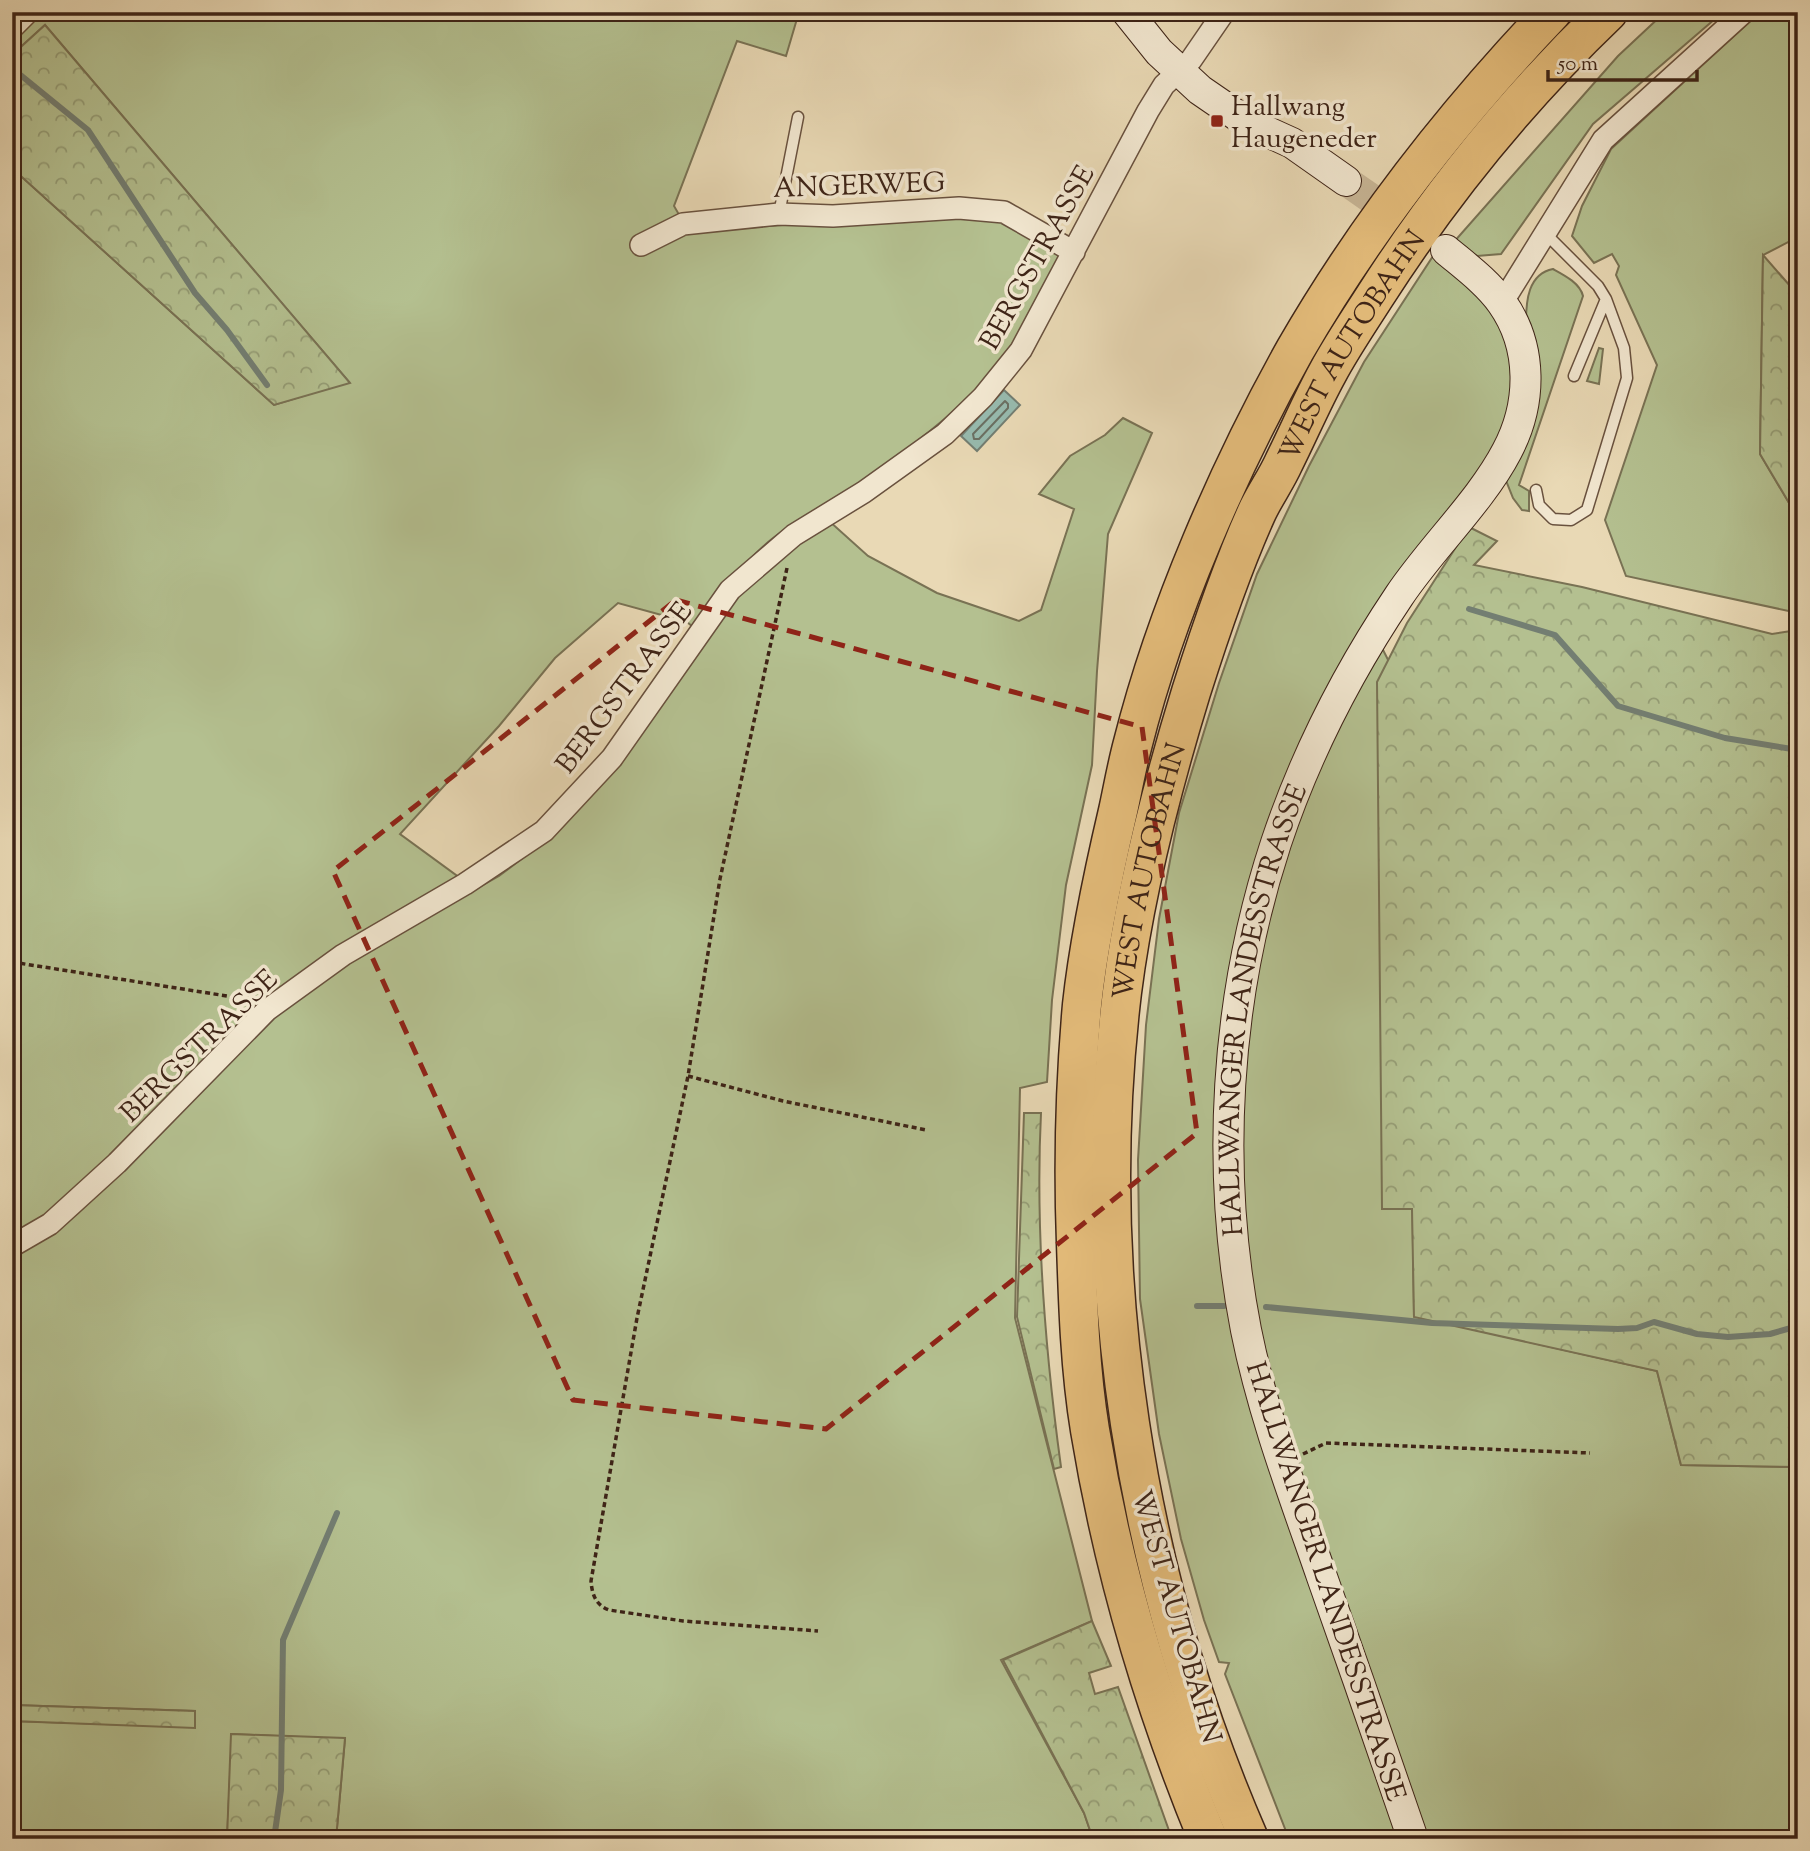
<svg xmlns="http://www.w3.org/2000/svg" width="1810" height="1851" font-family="'Sorts Mill Goudy',serif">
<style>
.green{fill:#b4c090;stroke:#797254;stroke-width:2}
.forest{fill:url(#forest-crowns);stroke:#797254;stroke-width:2}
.water{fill:#97baae;stroke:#737e72;stroke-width:2}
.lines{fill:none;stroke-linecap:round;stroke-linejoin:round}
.shore{stroke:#6a6f62;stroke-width:2}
.stream{stroke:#737e72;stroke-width:6}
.secondary-tunnel{stroke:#c7b595;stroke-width:30;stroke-dasharray:30 15;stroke-linecap:butt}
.lane-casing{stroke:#69513e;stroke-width:13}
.street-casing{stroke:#69513e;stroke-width:24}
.secondary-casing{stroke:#3e2417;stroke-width:32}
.highway-casing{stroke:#3e2417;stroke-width:41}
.path{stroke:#3e2417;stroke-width:3.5;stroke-dasharray:5 3.5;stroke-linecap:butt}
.lane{stroke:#f1e6cf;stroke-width:10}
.street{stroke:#f1e6cf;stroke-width:21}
.secondary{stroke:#f1e6cf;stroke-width:30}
.highway{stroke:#e4bc7a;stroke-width:38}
.marked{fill:none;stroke:#8f2418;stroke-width:5;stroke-dasharray:14 9;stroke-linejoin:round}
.poi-dot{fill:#8f2418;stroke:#f1e6cf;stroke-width:2.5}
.labels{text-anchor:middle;stroke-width:7;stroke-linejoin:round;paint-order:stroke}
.poi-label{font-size:28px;fill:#3e2417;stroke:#f1e6cf;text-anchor:start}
.street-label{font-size:28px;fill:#3e2417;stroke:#f1e6cf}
</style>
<defs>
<pattern id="forest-crowns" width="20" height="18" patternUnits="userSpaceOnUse" patternTransform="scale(1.75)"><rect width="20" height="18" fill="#b4c090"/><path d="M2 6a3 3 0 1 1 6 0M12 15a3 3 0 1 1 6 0" fill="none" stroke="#949c75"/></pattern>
</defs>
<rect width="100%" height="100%" fill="#e9d9b5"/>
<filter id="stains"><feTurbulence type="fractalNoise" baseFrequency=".00286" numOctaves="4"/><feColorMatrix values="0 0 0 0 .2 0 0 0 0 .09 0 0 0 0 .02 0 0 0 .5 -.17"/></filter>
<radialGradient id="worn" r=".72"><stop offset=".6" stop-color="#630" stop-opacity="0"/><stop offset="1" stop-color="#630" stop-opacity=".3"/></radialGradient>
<path class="green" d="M12 12H799L786 56 737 41 674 206 689 232 903 216 988 215 1053 245 1060 260C1036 302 1014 350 980 386 945 422 902 454 861 482 830 503 795 519 767 543 739 568 717 598 693 627L687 622 618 603 555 658 499 726 400 834 460 878 330 953 110 1161 63 1202 12 1238V168L274 405 349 382 45 25 12 55Z
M1665 12H1723L1593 124 1501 254 1477 256 1453 243 1618 56Z
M1760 12H1798V237L1763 255 1760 454 1798 518V613L1626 576 1605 520 1657 365 1616 275 1619 266 1612 254 1594 263 1572 236 1582 206 1611 149Z
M1435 253 1491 305 1513 357 1509 421 1381 646 1405 693 1414 1316 1657 1371 1681 1465 1798 1467V1839H1289L1225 1674 1229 1663 1219 1662 1204 1620 1181 1539 1159 1434 1140 1299 1138 1160 1146 1025 1159 919 1179 813 1219 683 1257 574 1309 466 1364 362Z
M1553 269C1564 275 1580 283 1583 296L1519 485 1529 491V511L1522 510 1513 498 1505 478 1526 322C1526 301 1528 274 1553 269Z
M1599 348 1603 349 1599 384 1587 381Z
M1123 418 1152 433 1108 534 1097 671 1092 765 1066 885 1052 1000 1047 1082 1020 1088 1015 1318 1092 1621 1001 1660 1084 1813 1093 1839H336L345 1739 232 1734 227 1839H12V1721L195 1727V1711L12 1705V1257L77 1214 123 1169 254 1031 344 964 499 876 545 841 731 604 754 578 828 520 868 556 937 593 1019 621 1041 610 1074 509 1039 494 1070 456 1105 435Z"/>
<path class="forest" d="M45 25 350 383 274 405 12 168V55Z
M1763 255 1798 295V518L1760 454Z
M1469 527 1497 541 1474 565 1582 587 1772 634 1798 630V1467L1681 1465 1657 1371 1414 1317 1412 1209H1382L1377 682 1407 623Z
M1024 1113H1041C1035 1232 1045 1350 1061 1467L1054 1469 1017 1317Z
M1092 1621 1111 1666 1089 1673 1095 1694 1118 1687 1172 1839H1093L1084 1813 1003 1660Z
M12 1705 195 1711V1728L12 1721Z
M231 1734 345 1738 336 1839H227Z"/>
<path class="water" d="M1004 390 1020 405 977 451 961 436Z"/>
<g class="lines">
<path class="shore" d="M1005 401 1008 404V408L979 439H974L973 434Z"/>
<path class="stream" d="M18 73 88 130 195 293 227 330 267 385
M1798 286 1794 329 1798 338
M1469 609 1555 635 1618 706 1725 738 1798 750
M1197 1306H1224
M1266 1307 1432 1323 1618 1329 1637 1328 1654 1322 1697 1334 1728 1337 1770 1334 1798 1326
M274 1839 281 1790 283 1640 337 1513"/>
<path class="secondary-tunnel" d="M1346 181 1405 222"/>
<g class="lane-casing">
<path id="lane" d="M779 214 798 117
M1544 232 1598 286 1606 299
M1536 490 1539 505 1553 519 1571 520 1587 510 1627 378 1624 348 1606 299 1574 376"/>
</g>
<g class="street-casing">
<path id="street" d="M12 28 28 12
M641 245 683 224 779 214 833 216 959 208 1004 212 1074 252
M1502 303 1603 140 1744 12
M12 1246 50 1224 117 1163 267 1010 343 955 465 884 544 831 612 758 730 590 794 535 864 492 945 434 983 397 1021 350 1148 111 1164 85 1191 60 1224 12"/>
</g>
<g class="secondary-casing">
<g id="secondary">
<path d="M1127 12 1159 52 1200 90 1248 123 1292 143 1346 181"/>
<path id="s1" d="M1413 1839C1383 1752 1353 1664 1322 1577 1294 1496 1263 1415 1246 1330 1215 1170 1225 998 1276 843 1305 756 1348 672 1399 596 1431 548 1481 501 1507 451 1532 404 1533 347 1502 303 1487 282 1465 266 1446 250"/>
</g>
</g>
<g class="highway-casing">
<g id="highway">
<path d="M1208 1839C1154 1708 1113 1570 1090 1430 1080 1369 1078 1305 1076 1243 1073 1164 1075 1084 1082 1005 1089 940 1103 875 1118 811 1123 788 1127 765 1133 743 1166 612 1229 468 1295 350 1366 227 1454 115 1552 12"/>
<path id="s2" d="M1249 1839C1135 1578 1088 1275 1122 992 1135 890 1161 790 1191 692 1210 632 1230 572 1256 514 1264 496 1276 480 1284 462 1299 432 1312 401 1328 372 1342 346 1359 321 1375 296 1441 193 1520 96 1608 12"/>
</g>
</g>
<path class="path" d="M787 568 720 879 688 1076 637 1318 591 1581C592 1595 596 1605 609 1610L683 1621 818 1631
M12 962 227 996 245 1002
M688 1076 783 1101 926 1130
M1303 1454 1326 1443 1590 1453"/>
<use href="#lane" class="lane"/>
<use href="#street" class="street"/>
<use href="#secondary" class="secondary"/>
<use href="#highway" class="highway"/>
</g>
<path class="marked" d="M676 600 1142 727 1197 1133 826 1429 573 1400 333 871Z"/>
<rect class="poi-dot" x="1210" y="114" width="14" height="14" rx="3.5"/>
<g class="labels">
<g class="poi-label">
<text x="1231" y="115">Hallwang<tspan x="1231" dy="32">Haugeneder</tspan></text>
</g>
<g class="street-label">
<text transform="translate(859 184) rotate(-2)" y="10">ANGERWEG</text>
<text transform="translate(1036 257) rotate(-61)" y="10">BERGSTRASSE</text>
<text dy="10" stroke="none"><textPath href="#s2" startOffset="1558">WEST AUTOBAHN</textPath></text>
<text transform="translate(623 687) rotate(-53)" y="10">BERGSTRASSE</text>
<text dy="10" stroke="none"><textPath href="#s2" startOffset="990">WEST AUTOBAHN</textPath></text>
<text dy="10" stroke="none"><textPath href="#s1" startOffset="861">HALLWANGER LANDESSTRASSE</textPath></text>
<text transform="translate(198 1045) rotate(-44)" y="10">BERGSTRASSE</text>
<text transform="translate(1327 1581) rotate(72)" y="10">HALLWANGER LANDESSTRASSE</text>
<text transform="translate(1178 1616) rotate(74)" y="10">WEST AUTOBAHN</text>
</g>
</g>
<rect width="1810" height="1851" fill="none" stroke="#e9d9b5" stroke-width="42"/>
<rect x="14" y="14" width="1782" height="1823" fill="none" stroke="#3e2417" stroke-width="3.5"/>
<rect x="21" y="21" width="1768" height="1809" fill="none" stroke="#3e2417" stroke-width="2"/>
<path d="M1548 70v10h149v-10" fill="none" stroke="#3e2417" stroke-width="3.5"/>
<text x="1558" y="70" font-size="21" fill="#3e2417" stroke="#f1e6cf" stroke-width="5" paint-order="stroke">50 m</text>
<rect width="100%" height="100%" filter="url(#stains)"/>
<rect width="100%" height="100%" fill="url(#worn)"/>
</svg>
